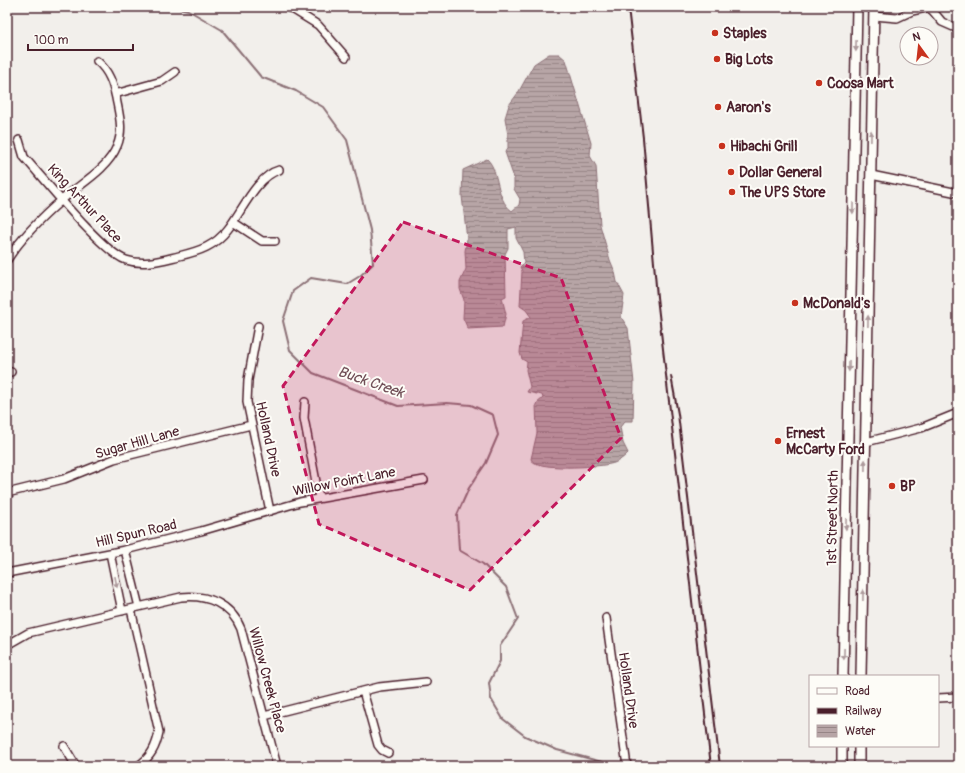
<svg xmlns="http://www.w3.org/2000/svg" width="965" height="773" font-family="Pangolin,sans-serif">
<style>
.water{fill:url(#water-rules);stroke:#8b6f75}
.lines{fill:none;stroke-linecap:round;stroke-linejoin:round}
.stream{stroke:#8b6f75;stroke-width:2}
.minor-casing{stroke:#4a1f2b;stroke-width:10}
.major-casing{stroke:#4a1f2b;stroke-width:12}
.minor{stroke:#fdfcf7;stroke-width:7}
.major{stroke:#fdfcf7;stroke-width:9}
.rail{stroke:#4a1f2b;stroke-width:2}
.oneway{fill:#ac999b}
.marked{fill:#c2185b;fill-opacity:0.2;stroke:#c2185b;stroke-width:3;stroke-dasharray:8 5;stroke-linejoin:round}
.poi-dot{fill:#c8321e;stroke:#fdfcf7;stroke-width:1.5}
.labels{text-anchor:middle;stroke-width:4;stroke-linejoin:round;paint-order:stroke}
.poi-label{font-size:14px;font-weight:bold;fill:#4a1f2b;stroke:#fdfcf7;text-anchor:start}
.street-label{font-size:14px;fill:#4a1f2b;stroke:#fdfcf7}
.water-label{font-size:15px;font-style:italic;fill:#704e56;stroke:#fdfcf7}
</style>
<defs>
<pattern id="water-rules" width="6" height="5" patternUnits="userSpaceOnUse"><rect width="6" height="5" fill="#b7a5a6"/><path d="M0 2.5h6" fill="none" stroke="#978687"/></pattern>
</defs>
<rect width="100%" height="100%" fill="#f2efeb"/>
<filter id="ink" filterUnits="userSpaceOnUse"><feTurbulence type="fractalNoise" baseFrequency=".025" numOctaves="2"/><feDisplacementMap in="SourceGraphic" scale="8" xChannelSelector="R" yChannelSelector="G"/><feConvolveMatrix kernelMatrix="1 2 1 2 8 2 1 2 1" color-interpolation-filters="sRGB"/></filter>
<g filter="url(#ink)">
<path class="water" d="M549 54H559L566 60 591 143 590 156 596 166 600 225 610 260 615 272 617 282 624 295 621 317 628 328 634 383 633 421H625L620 427 623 443 628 453C623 458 617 463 610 464 597 467 534 471 531 459L537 433 536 404 543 398 542 395 527 392 530 387 526 370 527 362 522 359 520 353 523 321 531 317 526 310 520 306 522 271 520 267 524 263 523 252 516 238V227L508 229V248L505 254 506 296 502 298 506 314 503 327 468 329 463 318 464 300 460 289V282L466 269 465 251 467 239 462 196 463 170 487 159C500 171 495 199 512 211L519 205 520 199 514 189V178L505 152 508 148V135L505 118 509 105 518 93 534 64Z"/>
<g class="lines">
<path class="stream" d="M174 7 188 10 222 30 261 77 296 91 323 107 347 140 370 230 373 264 360 276 347 284 311 278 293 291 283 321 290 350 313 373 398 406 447 403 471 405 493 415 498 435 486 463 469 488 457 515 459 550 483 564 506 587 518 619 500 646V661L489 683 491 699 503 719 525 736 557 750 602 762 603 766"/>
<g class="minor-casing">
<path id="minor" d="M289 7 318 25 346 57
M874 16 897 18 912 11 926 8 932 10 942 22 958 29
M115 94 162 81 175 72
M19 140 24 157C44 179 102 252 126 260 144 266 162 260 179 256 200 251 215 246 228 229 242 211 257 176 279 170
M871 175 958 193
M233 222 262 241H275
M7 260C22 237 42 217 63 199 80 184 108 169 117 146 124 130 119 114 116 98 113 84 109 71 97 61
M258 326 248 380 247 402 270 511
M7 371 11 372
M305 402 304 418 319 498
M866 442 921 428 958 413
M7 493 64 479 114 459 251 425
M125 550 139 607
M110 553 122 611
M7 573 125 550 201 531 300 502 424 480
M131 609 159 732C156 747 151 757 138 766
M606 618 627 766
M7 645 28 633 181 597C207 594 231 604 241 629L277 766
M363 691 378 745 382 750 388 753
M938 698 958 697
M264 716 379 687 426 682
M64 746 76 766"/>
</g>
<g class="major-casing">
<path id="major" d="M843 676 857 7
M861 676 874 7
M842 766V746
M859 766V746"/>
</g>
<use href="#minor" class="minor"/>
<use href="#major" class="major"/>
<path class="rail" d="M628 7 643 138 657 297 711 766
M671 376 678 414 720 766"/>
</g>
<defs><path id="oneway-solid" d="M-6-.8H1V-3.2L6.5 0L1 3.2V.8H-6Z"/></defs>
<g class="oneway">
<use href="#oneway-solid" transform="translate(856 46) rotate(91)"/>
<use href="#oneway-solid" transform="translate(871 136) rotate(-89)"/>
<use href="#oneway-solid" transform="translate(853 208) rotate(91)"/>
<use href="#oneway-solid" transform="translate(868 321) rotate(-89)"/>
<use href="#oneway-solid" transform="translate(849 366) rotate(91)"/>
<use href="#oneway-solid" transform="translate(865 465) rotate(-89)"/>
<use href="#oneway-solid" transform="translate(846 524) rotate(91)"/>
<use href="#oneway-solid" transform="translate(116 582) rotate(79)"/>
<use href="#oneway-solid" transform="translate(863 595) rotate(-89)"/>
<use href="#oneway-solid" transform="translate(844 654) rotate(91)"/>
</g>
</g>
<path class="marked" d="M403 222 561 278 621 438 470 590 319 524 283 386Z"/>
<g class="poi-dot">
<circle cx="715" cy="33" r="4"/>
<circle cx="717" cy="59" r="4"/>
<circle cx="819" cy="83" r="4"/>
<circle cx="718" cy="107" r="4"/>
<circle cx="722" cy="146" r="4"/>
<circle cx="731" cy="172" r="4"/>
<circle cx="732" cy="192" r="4"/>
<circle cx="795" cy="303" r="4"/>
<circle cx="778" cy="441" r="4"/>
<circle cx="892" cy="486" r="4"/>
</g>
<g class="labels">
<g class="poi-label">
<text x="723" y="38">Staples</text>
<text x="725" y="64">Big Lots</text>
<text x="827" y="88">Coosa Mart</text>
<text x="726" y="112">Aaron's</text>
<text x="730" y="151">Hibachi Grill</text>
<text x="739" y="177">Dollar General</text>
<text x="740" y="197">The UPS Store</text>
<text x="803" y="308">McDonald's</text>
<text x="786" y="438">Ernest<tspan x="786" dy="16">McCarty Ford</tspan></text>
<text x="900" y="491">BP</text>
</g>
<g class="street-label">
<text transform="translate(85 203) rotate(47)" y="5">King Arthur Place</text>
<text transform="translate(269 439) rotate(78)" y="5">Holland Drive</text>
<text transform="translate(137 442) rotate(-16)" y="5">Sugar Hill Lane</text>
<text transform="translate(344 481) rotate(-11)" y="5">Willow Point Lane</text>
<text transform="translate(832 518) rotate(-89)" y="5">1st Street North</text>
<text transform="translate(136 533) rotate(-13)" y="5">Hill Spun Road</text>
<text transform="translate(268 680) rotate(75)" y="5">Willow Creek Place</text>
<text transform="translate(629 690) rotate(82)" y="5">Holland Drive</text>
</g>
<g class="water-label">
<text transform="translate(371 382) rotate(19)" y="5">Buck Creek</text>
</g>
</g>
<rect width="965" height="773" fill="none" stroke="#fdfcf7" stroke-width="24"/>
<rect x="12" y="12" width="941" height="749" fill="none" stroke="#4a1f2b" stroke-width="1.5" filter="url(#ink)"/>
<rect x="809" y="675" width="130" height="72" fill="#fdfcf7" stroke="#b5a4a5"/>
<rect x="817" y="688" width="20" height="6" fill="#fdfcf7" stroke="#b5a4a5"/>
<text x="845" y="695" font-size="12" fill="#4a1f2b">Road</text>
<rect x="817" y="708" width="20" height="6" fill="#4a1f2b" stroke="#b5a4a5"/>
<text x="845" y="715" font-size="12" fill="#4a1f2b">Railway</text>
<rect x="817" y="725" width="20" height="12" fill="url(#water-rules)" stroke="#b5a4a5"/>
<text x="845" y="735" font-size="12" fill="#4a1f2b">Water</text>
<g transform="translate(919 46) rotate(345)"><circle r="19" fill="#fdfcf7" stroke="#b5a4a5"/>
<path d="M0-3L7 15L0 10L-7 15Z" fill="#c8321e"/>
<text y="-6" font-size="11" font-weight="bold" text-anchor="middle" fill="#4a1f2b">N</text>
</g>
<path d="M28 44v6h105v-6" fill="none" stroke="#4a1f2b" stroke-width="2"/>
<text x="34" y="44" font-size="12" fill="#4a1f2b" stroke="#fdfcf7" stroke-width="3" paint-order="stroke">100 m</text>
</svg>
